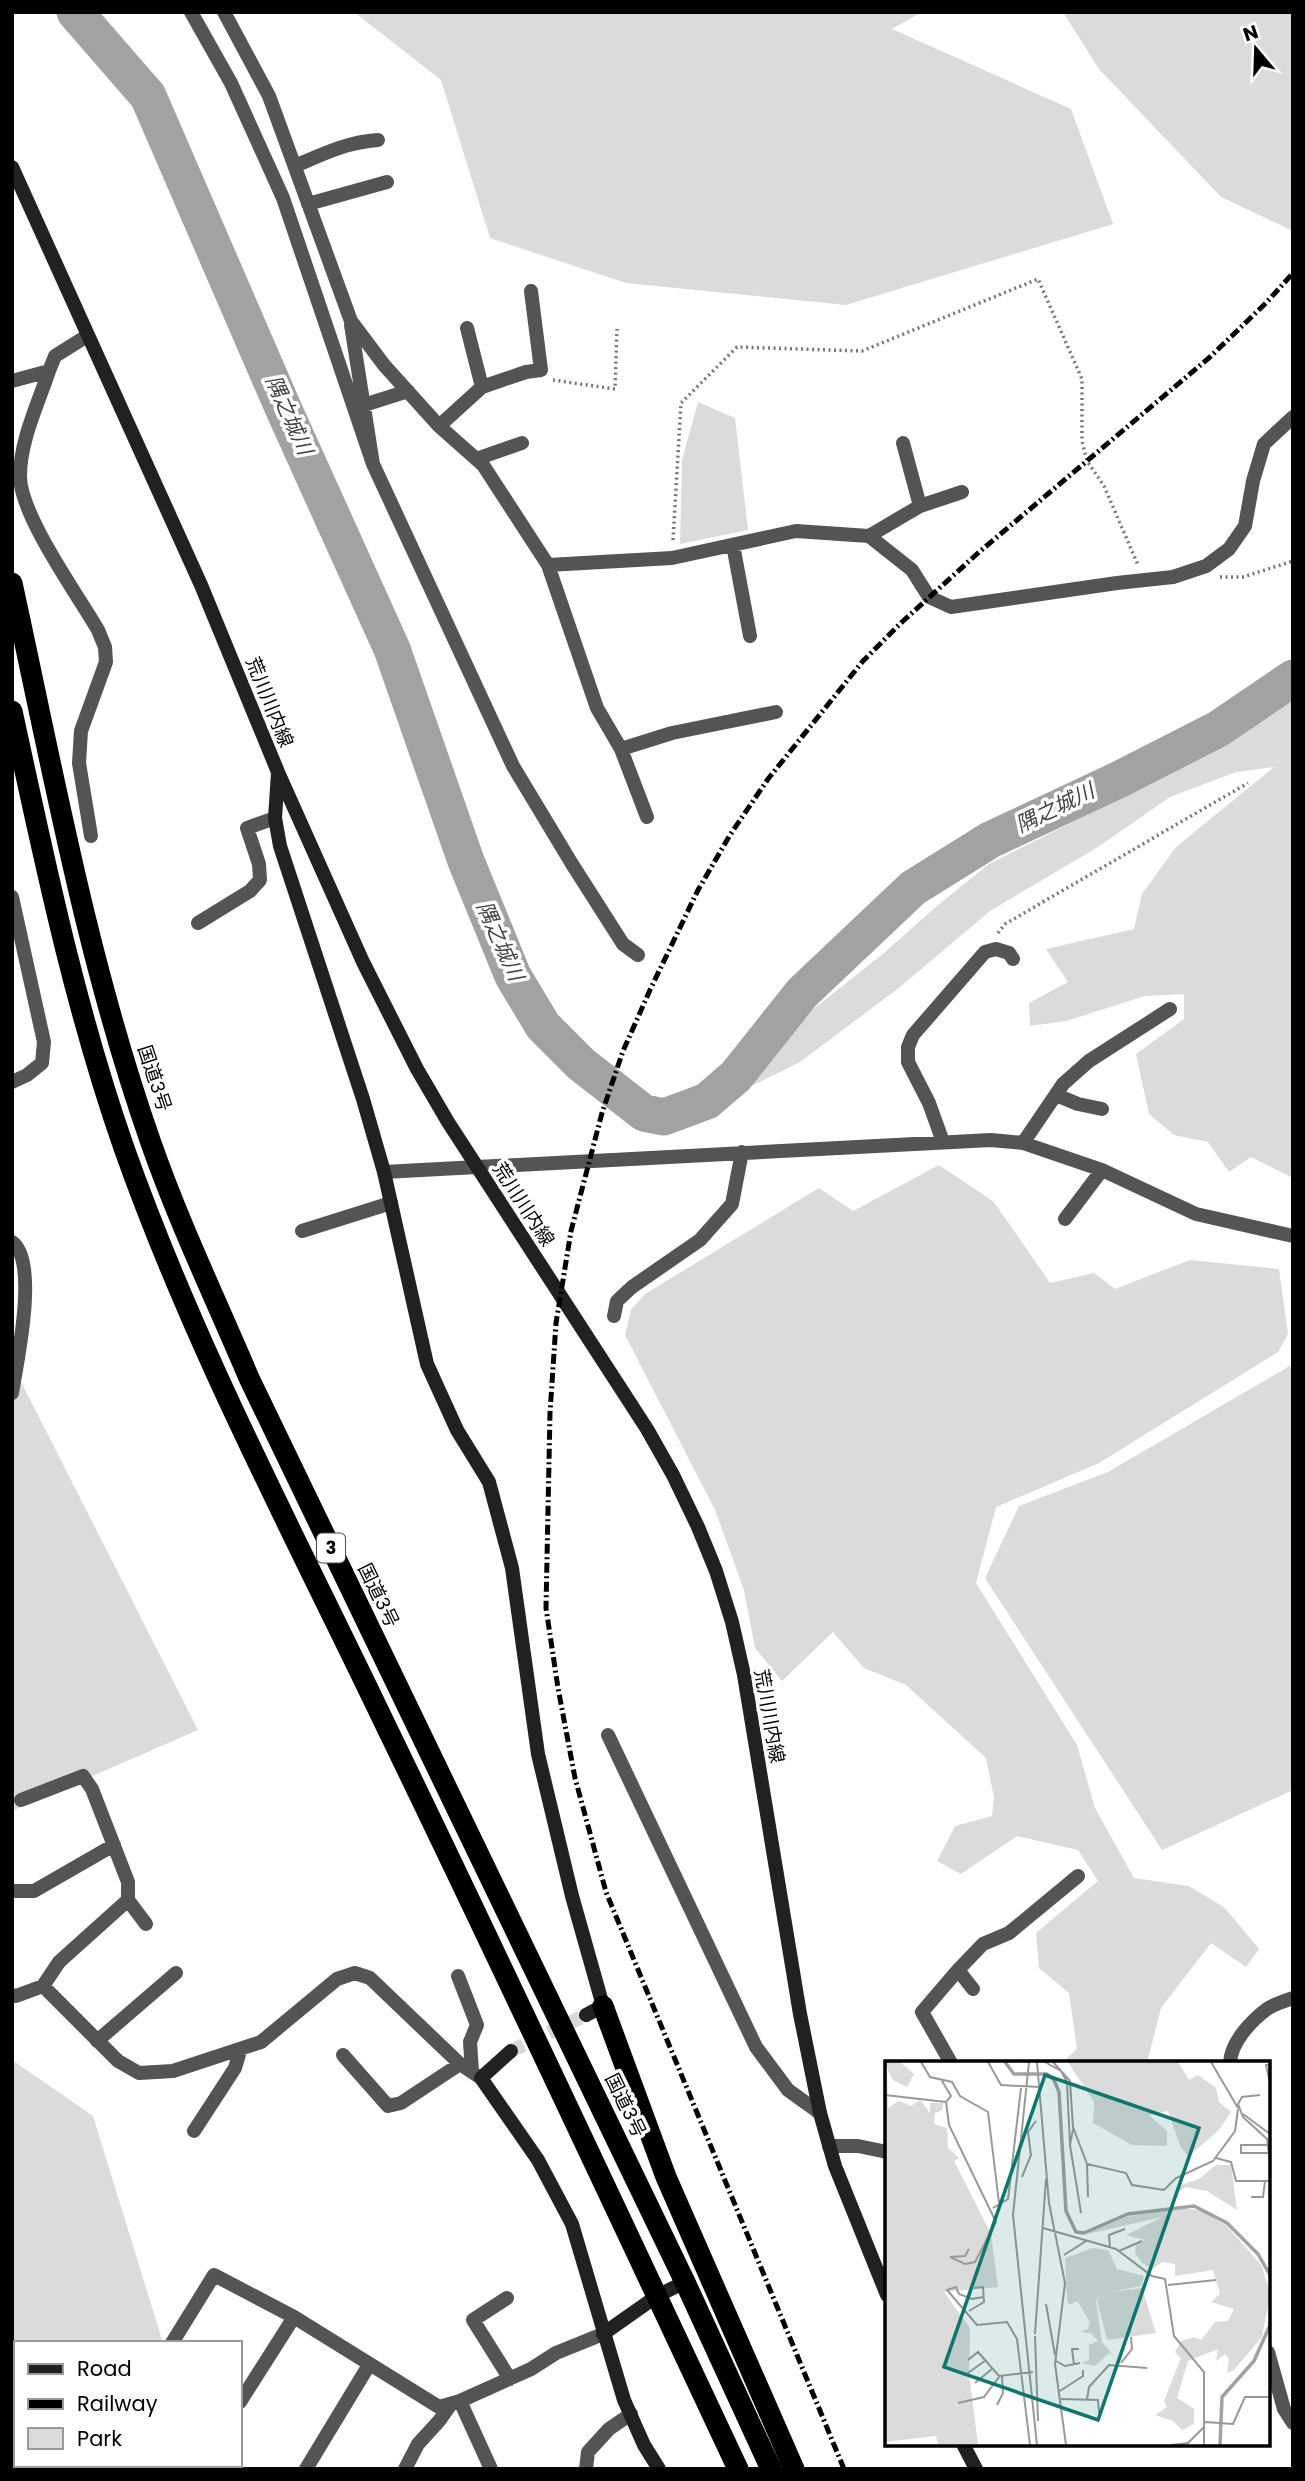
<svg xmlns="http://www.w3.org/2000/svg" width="1305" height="2481" font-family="Poppins,'Noto Sans JP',sans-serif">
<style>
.green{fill:#dbdbdb}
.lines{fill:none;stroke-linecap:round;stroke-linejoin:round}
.river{stroke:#a2a2a2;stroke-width:37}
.secondary-tunnel{stroke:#d9d9d9;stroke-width:14;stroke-dasharray:14 7;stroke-linecap:butt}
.path{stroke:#767676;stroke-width:3.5;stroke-dasharray:2 3.5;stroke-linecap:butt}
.street{stroke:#545454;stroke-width:14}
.secondary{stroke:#212121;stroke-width:14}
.highway{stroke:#000;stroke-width:21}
.rail{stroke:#000;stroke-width:5;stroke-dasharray:10 3.5 2 3.5;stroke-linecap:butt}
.labels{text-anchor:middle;stroke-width:7;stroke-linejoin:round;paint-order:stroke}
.shield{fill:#fff;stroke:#4c4c4c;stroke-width:2}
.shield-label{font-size:18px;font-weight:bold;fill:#000}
.street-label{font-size:19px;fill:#000;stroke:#fff}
.water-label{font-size:21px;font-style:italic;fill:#434343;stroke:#fff}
.inset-river{fill:none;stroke:#a2a2a2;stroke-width:3.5}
.inset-road{fill:none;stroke:#999;stroke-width:2}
.view{fill:#0f766e;fill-opacity:0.15;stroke:#0f766e;stroke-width:3.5}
.inset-edge{fill:none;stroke:#000;stroke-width:3.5}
</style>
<rect width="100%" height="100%" fill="#fff"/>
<path class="green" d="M354 12H922L892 29 1071 109 1113 224 846 305 626 283 490 238 441 80Z
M1063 12H1293V231L1221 197 1099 69Z
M698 402 735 418 748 530 680 544 682 460Z
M1293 699V1178L1251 1157 1229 1172 1208 1142 1174 1135 1149 1114 1136 1054 1184 1019V994L1145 996 1066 1021 1030 1026 1029 1003 1068 982 1046 949 1134 929 1142 894 1176 847 1274 767 1236 772 1170 797 1098 847 990 911 900 987 800 1062 733 1095 811 1011 884 953 938 905 989 864 1152 782Z
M939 1165 994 1202 1050 1283 1094 1273 1115 1289 1190 1260 1279 1269 1288 1334 1278 1352 1099 1463 996 1507 976 1583 1077 1745 1095 1808 1134 1878 1189 1886 1225 1908 1259 1949 1246 1967 1211 1943 1161 2008 1147 2063H1062L1077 2049 1069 1993 1039 1968 1036 1933 1098 1881 1078 1850 1017 1836 961 1874 937 1861 955 1826 992 1816 994 1797 986 1758 906 1685 864 1668 833 1632 782 1681 755 1648 744 1590 715 1510 625 1335 631 1310 645 1294 819 1188 853 1211Z
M12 1364 198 1730 12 1811Z
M1293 1364V1790L1162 1850 985 1578 1019 1506 1108 1472Z
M12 2060 93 2116 163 2343H16V2465H200L202 2469H12Z"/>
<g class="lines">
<path class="river" d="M75 12 148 96 284 410 392 649 466 861 513 976 543 1026 581 1064 644 1113 664 1117 707 1101 736 1076 802 993 913 888 990 840 1118 780 1218 729 1293 678"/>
<path class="secondary-tunnel" d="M511 2051 586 2015"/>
<path class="path" d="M553 380 615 389 617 329
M673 540 681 403 737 347 862 351 1038 279 1082 379V441L1087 461 1104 486 1138 565
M1220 577H1243L1293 561
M998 933 1005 924 1248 783"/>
<path class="street" d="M191 12 231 83 283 198 373 464 351 325
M224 12 269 96 351 321 384 365 439 426 483 465 548 565 672 558 796 531 869 536 912 570 929 597 951 607 1117 583 1173 577 1206 566 1229 549 1245 526 1253 481 1264 444 1293 417
M295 166C323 154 347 142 378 140
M308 204 387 182
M49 371C38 404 20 441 20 476 20 515 77 594 98 630L105 647 106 662 81 731 79 763 91 836
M12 381 49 371 55 356 87 336
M482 387 526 372 541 370 531 291
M364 405 408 391
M439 426 482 387 467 328
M903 443 920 506
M476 459 522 443
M373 464 513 766 572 864 623 944 638 955
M869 536 920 506 962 492
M733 545 750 636
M548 565 597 708 621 749 647 817
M621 749 672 733 776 712
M12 897 44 1042 42 1063 27 1075 12 1082
M198 923 250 891 260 880 259 864 247 828 275 818
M1056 1095 1078 1104 1102 1109
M943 1142 929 1103 908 1062V1047L913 1035 985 952 996 949 1009 953 1013 959
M1023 1143 1063 1084 1089 1061 1170 1009
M384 1172 991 1140 1023 1143 1102 1170 1196 1214 1293 1236
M1065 1219 1102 1170
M302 1231 391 1203
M12 1242C39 1261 17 1362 12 1393
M614 1316 617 1301 632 1287 700 1240 732 1204 742 1152
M608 1735 756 2047 788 2090 820 2113
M21 1800 83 1776 92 1789 128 1882V1900L59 1962 43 1986
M12 1891H34L114 1845
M128 1900 146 1924
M958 1970 983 1944 1009 1933 1078 1876
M458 1976 477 2025 470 2042 472 2071
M12 1995 16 1996 43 1986 118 2061 139 2073 173 2071 261 2042 337 1979 355 1973 370 1978 460 2064 481 2078
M97 2041 176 1973
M343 2055 388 2106 401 2103 460 2064
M951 2063 922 2012 958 1970 973 1989
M1230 2063C1231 2042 1251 2021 1267 2009 1274 2004 1285 2001 1293 1998
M194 2131 235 2068 240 2051
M829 2146H858L887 2152
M507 2298 473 2320 510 2379
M172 2343 214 2275 294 2317 439 2407 460 2401 531 2369 556 2353 603 2334
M1268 2352 1284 2409 1293 2423
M460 2401 491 2469
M240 2402 294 2317
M306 2469 369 2365
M405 2469 418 2444 439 2421 451 2404
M586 2469 588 2452 609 2429 631 2414"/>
<path class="secondary" d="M12 167 201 585 278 772 363 962 417 1069 448 1122 647 1429 673 1475 698 1527 716 1571 732 1622 744 1675 800 2014 820 2113 835 2166 887 2295
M278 773 275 818 280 846 363 1099 384 1172 427 1364 457 1430 489 1482 512 1568 538 1754 572 1896 603 2006 586 2015
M511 2051 481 2078 538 2160 572 2224 624 2400 644 2445 659 2469
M603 2334 657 2296 685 2282
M963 2444 976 2469"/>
<path class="highway" d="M12 583C53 771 87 961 151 1143 179 1223 216 1300 249 1378L685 2282 771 2469
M12 711C44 858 74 1005 124 1148 194 1346 294 1534 385 1724 505 1971 621 2220 738 2469
M603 2006 666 2177 794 2469"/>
<path class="rail" d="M844 2469 606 1892 575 1778 558 1688 546 1608 550 1413 556 1323 571 1231 602 1113 623 1051 650 990 698 890 730 835 768 779 863 661 902 622 978 553 1210 357 1267 302 1293 273"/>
</g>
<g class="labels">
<rect class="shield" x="317" y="1533.5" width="28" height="29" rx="5"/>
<g class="shield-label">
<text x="331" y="1554">3</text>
</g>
<g class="street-label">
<text transform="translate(270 702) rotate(68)" y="7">荒川川内線</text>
<text transform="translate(155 1078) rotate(72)" y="7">国道3号</text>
<text transform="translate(524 1204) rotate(57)" y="7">荒川川内線</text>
<text transform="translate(379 1595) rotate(64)" y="7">国道3号</text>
<text transform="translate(770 1716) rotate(80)" y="7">荒川川内線</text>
<text transform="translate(626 2105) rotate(64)" y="7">国道3号</text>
</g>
<g class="water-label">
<text transform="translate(289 415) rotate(66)" y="7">隅之城川</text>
<text transform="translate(1055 808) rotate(-26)" y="7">隅之城川</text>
<text transform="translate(500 941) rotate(66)" y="7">隅之城川</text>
</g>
</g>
<g transform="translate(885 2061)">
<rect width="385" height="385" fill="#fff"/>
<path d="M0 1H15L29 13 22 26 8 19 2 7 3 47 14 40 26 45 35 39 45 52V42H58V49L50 52 49 63 62 67 63 87 74 97 69 100 106 173 113 226 59 231 85 267 84 313 93 384H53L51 375 0 381ZM183 1H293L304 19 313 14 331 27 334 41 346 51 334 69 304 95 296 87 283 50 264 54 282 70V85L247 84 208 62 209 41ZM331 104H346L352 149 322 130 301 126 295 130 292 125 314 118ZM293 147 314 149 341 164 377 205 385 234 377 276 349 309 342 312 344 298 340 293 331 300 333 288 303 300 292 337 309 348V363L297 369 288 360 270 354 282 346 279 340 296 297 290 291 296 280 309 276 316 279 330 261 343 260 349 248 326 241 335 233 328 209 290 215V203L277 201 268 208 257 202 250 192 251 184 259 179 241 174 277 156 202 173 241 156ZM208 187 223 189 232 208 259 215 256 225 221 232 257 227 271 272 222 279 212 240 216 232 211 240 217 281 229 295 224 292 210 305 197 302 204 299V284L213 280 206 272 195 271 203 268 205 261 192 240 184 244 182 239 180 197Z" fill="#dbdbdb"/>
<path class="inset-river" d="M120 1 129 13H162L169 19 174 31 181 150 191 171 199 172 243 153 309 145 342 162 373 193 385 214M335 384 337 336 369 300 385 264"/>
<path class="inset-road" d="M36 1 45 16 67 21 75 35 103 51 114 142M103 1 116 24 154 26M144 1 128 154 152 384M152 1 164 142 180 222 170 303 181 384M160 1 176 10 182 21 185 84 188 68M168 1 185 20 188 66 202 103 241 112 247 124 279 129 291 117 328 100 350 70 353 48M326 1 353 47M385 4H381L385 22M57 20 66 35 61 41 64 64 111 161 90 201 80 203 65 196M0 34 61 41M375 34 357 36 353 43 358 56 382 78 385 102M358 53 385 73M185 84 196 152M384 84H356V92H384M331 97 346 101 351 120H385M202 103 203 136M137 116 146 94 143 71 151 60M366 136H378L380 120M108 147 123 138 136 27M158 167 231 188 267 215 280 218 289 275 319 311V384M225 187 224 174 240 168M234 190 257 180M179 194 201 180M65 196 80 195 84 188M283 224 331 219M98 236 87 238 74 233 71 226 62 229 92 264 122 261 132 278 145 384M161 243 170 294M84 250 99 241 98 226 89 227M150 273 161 118M150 275 153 360M83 299 93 291 114 315 148 311M171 300 180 305 195 302M236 302 247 288 246 276M189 303 187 288H194M83 312 101 299M90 322 107 308M175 330 198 315V309M176 338 213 339 214 352M202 338 204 326 224 304 262 307M73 342 99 336 114 316M112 344 118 332 117 315M320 361 348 363 360 336H385M287 384 303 382 319 366"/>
<path class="view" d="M160 14 314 67 213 359 59 306Z"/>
<rect width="385" height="385" class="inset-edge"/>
</g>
<rect width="1305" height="2481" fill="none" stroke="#000000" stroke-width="28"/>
<rect x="14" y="2341" width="228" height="126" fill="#ffffff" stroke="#999999" stroke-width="2"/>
<rect x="28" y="2364" width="35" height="10" fill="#212121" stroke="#999999" stroke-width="2"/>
<text x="77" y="2376" font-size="21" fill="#000000">Road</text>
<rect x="28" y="2399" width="35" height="10" fill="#000000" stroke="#999999" stroke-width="2"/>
<text x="77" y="2411" font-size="21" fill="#000000">Railway</text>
<rect x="28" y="2428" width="35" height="21" fill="#dbdbdb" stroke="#999999" stroke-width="2"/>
<text x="77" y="2446" font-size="21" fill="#000000">Park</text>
<g transform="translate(1256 49) rotate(341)" stroke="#ffffff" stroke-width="5" paint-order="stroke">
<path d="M0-5L12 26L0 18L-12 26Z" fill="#000000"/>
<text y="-10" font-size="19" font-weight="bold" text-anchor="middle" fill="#000000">N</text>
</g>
</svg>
